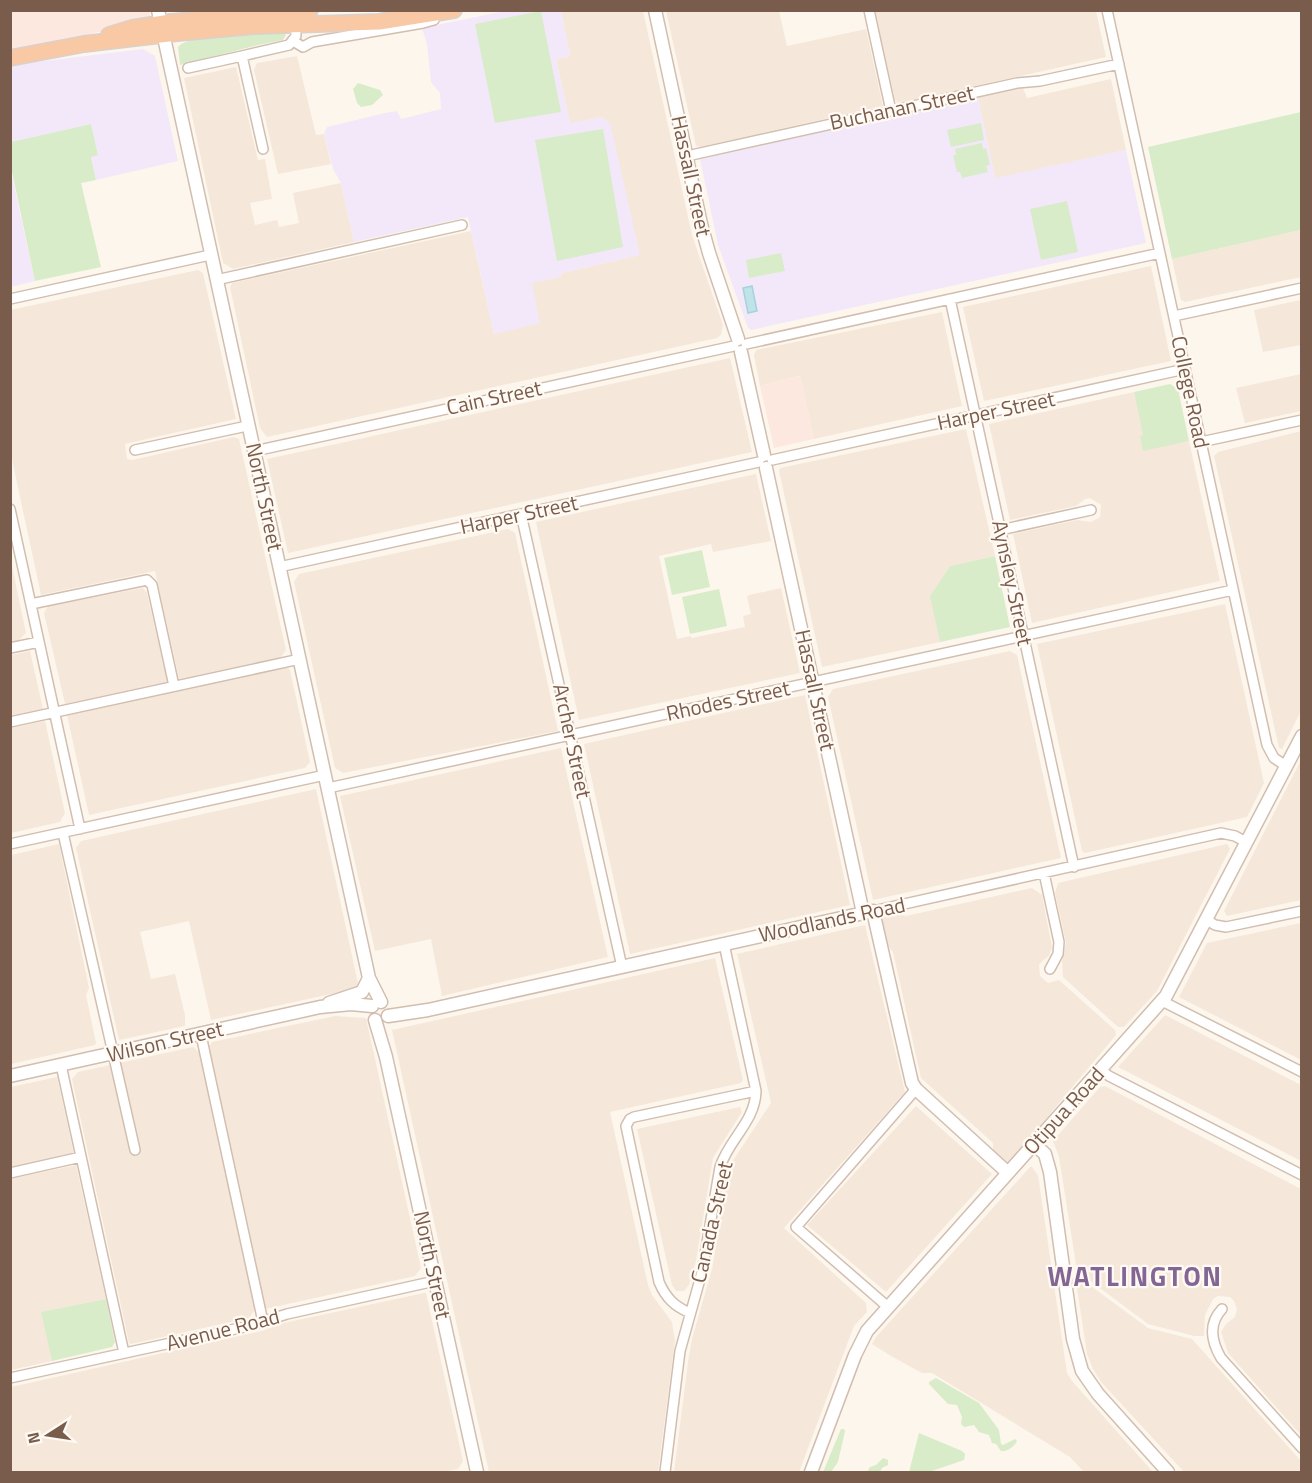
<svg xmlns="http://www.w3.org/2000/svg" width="1312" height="1483" font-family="'Titillium Web',sans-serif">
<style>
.residential{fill:#f5e8da}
.commercial{fill:#fde8e0}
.education{fill:#f3e8fa}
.green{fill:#d8ecc9}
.water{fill:#bfe3e8;stroke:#a5d3da;stroke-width:1.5}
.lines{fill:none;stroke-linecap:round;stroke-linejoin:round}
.minor-casing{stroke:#d1beb0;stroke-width:12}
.tertiary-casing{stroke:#d1beb0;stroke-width:15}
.trunk-casing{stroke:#dad1cd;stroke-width:18}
.minor{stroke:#fff;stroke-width:9}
.tertiary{stroke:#fff;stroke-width:12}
.trunk{stroke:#f9c8a4;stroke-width:15}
.labels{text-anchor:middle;stroke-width:4.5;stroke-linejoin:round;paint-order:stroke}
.street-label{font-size:21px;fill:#7a5c4d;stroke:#fffaf3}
.district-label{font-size:27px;font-weight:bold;letter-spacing:1.5px;fill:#846695;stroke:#fffaf3}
</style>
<rect width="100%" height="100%" fill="#fdf6ec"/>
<path class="residential" d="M561 11H643L692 235 723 325 721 335 717 338 267 437 260 428 230 287 232 283 471 231 494 334 531 283 560 277 562 273 639 255 602 117 570 124 556 59 570 56Z
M666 11H779L787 46 866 29 883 106 700 147 696 146Z
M875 11H1096L1106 57 898 103 895 100Z
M297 56 316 135 324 134 331 164 278 174 254 70 257 63Z
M236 67 258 160 265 159 272 199 250 203 255 225 277 220 279 227 299 223 293 193 341 183 354 242 233 269 223 263 184 78Z
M1111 79 1126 150 995 179 978 97 1023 88 1027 98Z
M1301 230V277L1185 302 1181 300 1172 259Z
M1151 266 1171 361 984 401 963 307Z
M198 270 203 273 236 419 125 444 127 459 132 460 234 437 239 439 286 650 281 657 179 679 155 571 41 595 11 455 10 310Z
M1301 300V345L1263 352 1254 310Z
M942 312 962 406 814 439 800 376 760 386 754 355 756 350Z
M730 358 752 452 288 553 267 459Z
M1301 374V411L1245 423 1236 388Z
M1134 392 1144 436 1143 450 1189 441 1220 581 1032 623 1013 534 1077 520 1091 522 1100 517 1101 505 1090 498 1085 499 1076 506 1010 520 989 424Z
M966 429 995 556 950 566 931 595 940 642 822 667 779 471 780 468Z
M1301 431V711L1282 749 1279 748 1214 456 1218 452Z
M756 474 771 541 713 552 711 544 659 556 677 639 690 636 692 638 745 627 743 616 751 614 747 597 749 595 781 588 800 673 579 720 536 522Z
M508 529 515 533 558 731 343 773 335 768 294 582 299 574Z
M11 561 26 633 18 641 11 642Z
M143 588 147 593 167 680 166 682 65 704 44 613 48 606Z
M1225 604 1264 783 1247 817 1085 853 1082 851 1037 644Z
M30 651 43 709 11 716V655Z
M1010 651 1017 655 1061 858 873 900 828 697 833 689Z
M286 667 290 670 310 762 305 768 89 815 67 715Z
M805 695 850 905 630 954 584 744Z
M45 721 65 813 60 822 11 833V728Z
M561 748 608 957 442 996 431 939 375 951 340 796Z
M1301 760V900L1227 916 1224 911Z
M316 789 359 988 211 1020 189 921 140 932 151 979 175 974 185 1015V1026L119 1040 76 848 81 841Z
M59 844 89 988 86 995 96 1043 95 1045 11 1064V855Z
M1227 844 1230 849 1157 991 1124 1027H1118L1063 977 1062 961 1066 943 1055 893 1058 883Z
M1032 888 1042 895 1052 947 1049 956 1042 961 1039 965 1040 976 1048 983 1059 980 1115 1030 1116 1035 1008 1164 993 1151V1143L921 1078 893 952 886 943 881 917 896 914 906 916Z
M1301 923V1060L1179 997 1207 943Z
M865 925 905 1092 784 1228 866 1303 867 1312 854 1326 799 1472H674L688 1362 692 1339 712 1269 730 1165 771 1103 737 954Z
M715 958 743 1080 741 1083 610 1112 648 1285 652 1295 672 1322 675 1341 658 1472H489L392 1030Z
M1165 1015 1301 1085V1161L1118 1067Z
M335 1016 366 1018 421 1268 415 1276 265 1309 209 1047 212 1042Z
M193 1047 199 1052 255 1309 249 1318 131 1344 129 1343 72 1079 78 1072Z
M57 1077 74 1154 11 1167V1087Z
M1105 1086 1301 1189V1435L1228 1353 1221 1332 1226 1324 1235 1317 1237 1310 1234 1301 1230 1297 1218 1296 1213 1299 1205 1315 1204 1336H1194L1148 1324 1077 1271 1059 1157 1053 1141 1100 1087Z
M916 1106 992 1174 886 1292 807 1225Z
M740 1107 742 1112 713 1158 696 1261 689 1285 684 1291H676L672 1285 637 1129Z
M76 1165 106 1299 42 1312 52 1361 11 1370 10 1179Z
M1031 1166 1038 1175 1067 1373 1072 1381 1153 1472H1084L1070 1457 932 1373H922L891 1356 872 1344 876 1337Z
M1080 1278 1148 1328 1192 1339 1301 1461V1472H1184L1101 1382 1093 1369 1087 1354 1076 1282Z
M424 1293H426L463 1461 458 1469 443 1472H11V1387L262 1331 279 1324Z"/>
<path class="commercial" d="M10 11H149L151 20 11 52Z
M800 376 814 439 774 448 760 386Z"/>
<path class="education" d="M505 11H561L570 56 556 59 570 123 602 117 610 123 640 255 562 273 560 277 532 283 540 323 494 334 468 217 354 242 341 183 333 169 324 134 327 127 385 113 397 111 401 119 441 109 440 93 431 82 427 44 422 28Z
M143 49 155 56 178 161 96 180 91 156 98 155 91 124 11 142V67L28 63Z
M978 97 995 178 1126 150 1146 243 751 330 748 328 718 245 700 159Z
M10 167 35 281 11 287H10Z"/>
<path class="green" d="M541 11 561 112 495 123 475 24Z
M281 31 286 35 283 40 258 45 180 65 178 47C186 34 263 33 281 31Z
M358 83 380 90 383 95 372 105 361 107 357 103 353 89Z
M1301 112V230L1172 259 1148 147Z
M981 123 984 140 951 147 947 130Z
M91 124 98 155 91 157 96 180 81 183 101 267 35 281 11 167V142Z
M603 129 623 247 557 261 535 140Z
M982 143 983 149 986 148 990 165 986 166 988 172 962 178 960 172H957L953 155H956L955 149Z
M1067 201 1078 252 1041 260 1030 209Z
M781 253 785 271 749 278 746 260Z
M1170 384 1178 389 1189 441 1143 451 1140 436 1143 435 1134 392Z
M702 550 710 587 672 595 664 558Z
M995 556 1010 627 940 642 930 596 950 566Z
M719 589 727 626 690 634 682 597Z
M106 1299 115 1342 112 1347 52 1361 41 1312Z
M936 1378 979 1403 999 1430 1001 1444 1003 1445 1015 1439 1017 1441C1014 1447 1007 1452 1001 1451L996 1444 992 1443 989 1435 979 1432 974 1425 964 1427 961 1424 962 1417 957 1405 948 1404 929 1384V1382Z
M841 1429H844L845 1431 838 1462 831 1472H823Z
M919 1433 962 1451 965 1454 964 1460 929 1472H909Z
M883 1458 888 1460V1465L882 1468 880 1472H867L870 1467 876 1465Z"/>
<path class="water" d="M752 286 757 311 748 313 743 288Z"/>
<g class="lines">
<g class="minor-casing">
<path id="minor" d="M869 10 891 111
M1107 10 1267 745 1274 758 1286 766
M293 41 303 47 312 42 423 23 434 20 436 13
M188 68 242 56
M263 149 242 56 289 45 296 36 295 22
M687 156 1017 83 1040 81 1119 64
M216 280 462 225
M10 299 210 255
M950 299 1074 867
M1174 316 1302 288
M746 344 1160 253
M1201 442 1302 420
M135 450 247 426
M255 451 734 346
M772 460 1185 369
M10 509 80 829
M521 514 622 967
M1000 530 1091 510
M279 567 759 462
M31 604 147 580 152 585 174 686
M10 648 39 642
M10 722 300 659
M328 788 1233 590
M63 833 135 1150
M10 844 325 775
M1044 873 1059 942 1058 954 1050 969
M873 911 1221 833 1235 836 1246 842
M1207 920 1215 925 1226 927 1302 911
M1162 1001 1302 1072
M201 1035 263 1322
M61 1065 124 1353
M1101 1070 1109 1076 1302 1175
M10 1173 81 1157
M888 1307 796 1227 916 1089
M1222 1309C1208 1324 1211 1341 1221 1358L1302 1448
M690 1313C674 1306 666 1298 659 1282L626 1126 630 1119 634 1117 756 1091
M10 1378 249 1326 287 1314 435 1281
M665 1472 680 1351 702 1272 720 1167C729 1139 755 1122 756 1091L724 944"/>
</g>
<g class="tertiary-casing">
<path id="tertiary" d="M158 10 369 978 381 1002
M655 10 701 224 709 253 738 339
M741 352 764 455
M766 468 863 913
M329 1003 362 992 369 978
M388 1016 428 1010 873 911 912 1083 916 1089 1008 1173
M375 1020 386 1057 477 1472
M10 1076 320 1007 351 1004 372 1006
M1034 1144 1045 1154 1050 1172 1073 1339 1082 1371 1098 1394 1168 1472
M811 1472 855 1355 867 1331 1166 996 1302 736"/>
</g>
<g class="trunk-casing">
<path id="trunk" d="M109 35 132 28 171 22 310 10
M10 58 84 44 177 33 253 26 379 22 454 10"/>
</g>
<use href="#minor" class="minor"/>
<use href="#tertiary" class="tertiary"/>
<use href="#trunk" class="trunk"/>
</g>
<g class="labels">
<g class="street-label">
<text transform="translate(902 108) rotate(-12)" y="7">Buchanan Street</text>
<text transform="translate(691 176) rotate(78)" y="7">Hassall Street</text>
<text transform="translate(1190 392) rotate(78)" y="7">College Road</text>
<text transform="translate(494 398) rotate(-12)" y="7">Cain Street</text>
<text transform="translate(996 411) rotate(-12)" y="7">Harper Street</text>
<text transform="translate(264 497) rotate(78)" y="7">North Street</text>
<text transform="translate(519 515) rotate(-12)" y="7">Harper Street</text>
<text transform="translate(1012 583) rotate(78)" y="7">Aynsley Street</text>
<text transform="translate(815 690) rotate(78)" y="7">Hassall Street</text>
<text transform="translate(728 701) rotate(-12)" y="7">Rhodes Street</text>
<text transform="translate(572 741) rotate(78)" y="7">Archer Street</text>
<text transform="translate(832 920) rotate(-12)" y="7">Woodlands Road</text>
<text transform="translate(165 1042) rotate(-13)" y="7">Wilson Street</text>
<text transform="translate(1064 1111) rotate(-48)" y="7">Otipua Road</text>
<text transform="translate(712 1222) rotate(-77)" y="7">Canada Street</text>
<text transform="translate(432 1265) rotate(78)" y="7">North Street</text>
<text transform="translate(223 1330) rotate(-14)" y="7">Avenue Road</text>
</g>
<g class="district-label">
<text x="1135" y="1286">WATLINGTON</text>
</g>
</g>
<rect width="1312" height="1483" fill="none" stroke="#7a5c4d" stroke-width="24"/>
<g transform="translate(48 1435) rotate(258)" stroke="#fffaf3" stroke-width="4.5" paint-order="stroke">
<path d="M0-4.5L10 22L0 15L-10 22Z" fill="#7a5c4d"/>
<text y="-9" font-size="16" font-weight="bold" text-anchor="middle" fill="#7a5c4d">N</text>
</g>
</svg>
